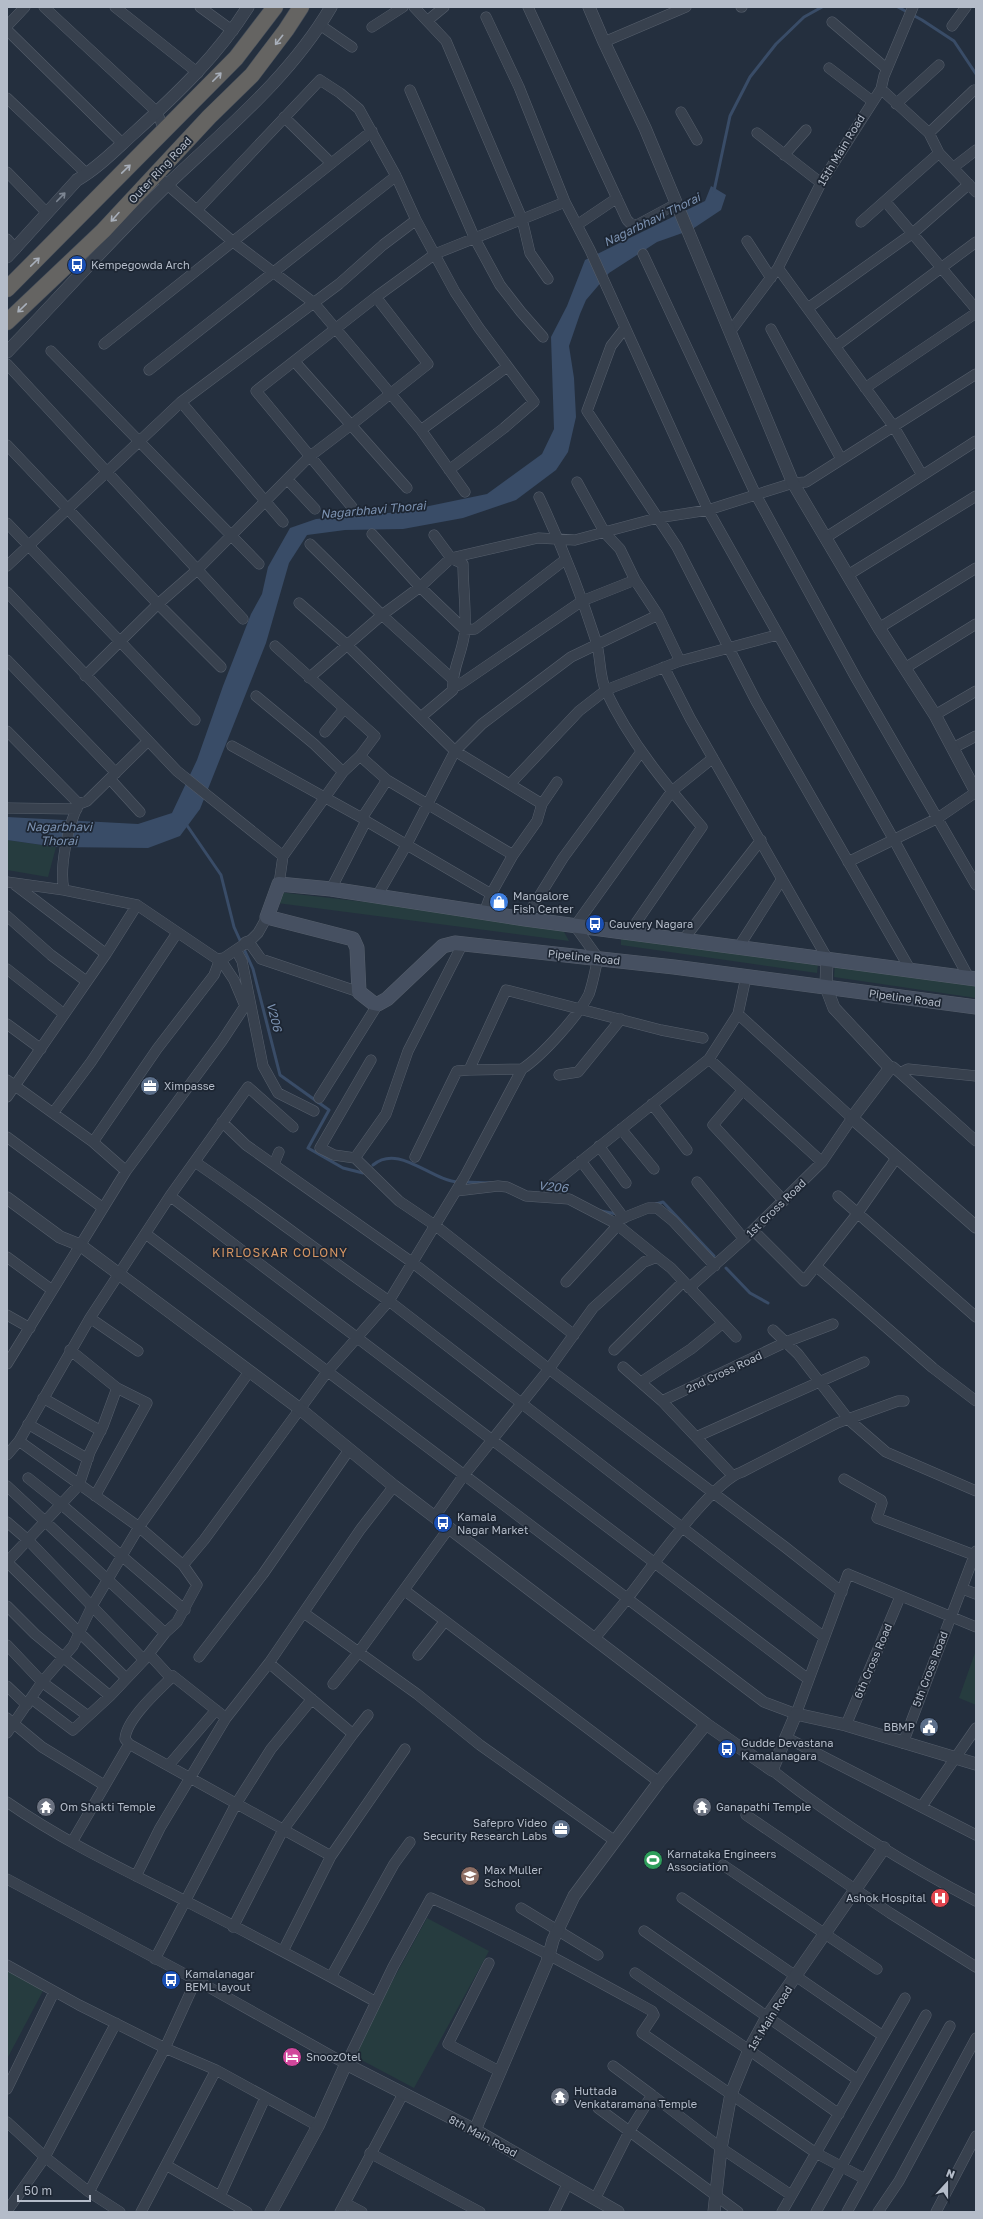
<svg xmlns="http://www.w3.org/2000/svg" width="983" height="2219" font-family="'Golos Text',sans-serif">
<style>
.green{fill:#263c3f}
.water{fill:#394c67}
.lines{fill:none;stroke-linecap:round;stroke-linejoin:round}
.stream{stroke:#394c67;stroke-width:3}
.minor-casing{stroke:#565f6c;stroke-width:11}
.tertiary-casing{stroke:#565f6c;stroke-width:13}
.secondary-casing{stroke:#565f6c;stroke-width:15}
.trunk-casing{stroke:#434c59;stroke-width:17}
.minor{stroke:#38414e;stroke-width:10}
.tertiary{stroke:#38414e;stroke-width:12}
.secondary{stroke:#465061;stroke-width:14}
.trunk{stroke:#656462;stroke-width:16}
.oneway{stroke:#a8afba}
.oneway2{stroke:#7c8592}
.labels{text-anchor:middle;stroke-width:3.5;stroke-linejoin:round;paint-order:stroke}
.street-label{font-size:11px;fill:#b4bcc9;stroke:#1d2633}
.poi-label{font-size:11px;fill:#b4bcc9;stroke:#1d2633;text-anchor:start}
.water-label{font-size:12px;font-style:italic;fill:#7c92b1;stroke:#1d2633}
.neighbourhood-label{font-size:12px;letter-spacing:1px;fill:#d59563;stroke:#1d2633}
</style>
<rect width="100%" height="100%" fill="#242f3e"/>
<path class="green" d="M7 840 56 847 48 877 7 870Z
M278 892 462 913 563 930 569 941 277 903Z
M621 936 818 964 817 973 621 945Z
M835 964 976 984V998L834 977Z
M976 1650V1705L959 1698Z
M427 1918 489 1951 414 2088 352 2055Z
M7 1968 44 1989 7 2059Z"/>
<path class="water" d="M711 186 726 195 721 210 691 230 657 242 609 273 586 300 580 314 569 346 574 378 576 417 568 452 556 470 516 500 463 518 403 529 345 530 307 535 289 563 266 643 210 784 200 809 180 836 148 848 56 847 7 840V817L138 824 172 813 197 760 223 686 251 614 262 594 268 567 290 528 316 519 400 512 487 494 542 454 554 429 551 337 567 306 585 260 705 201Z"/>
<g class="lines">
<path class="stream" d="M898 7 922 20 954 41 976 74
M714 191 730 116 750 77 776 44 804 17 822 7
M186 824 221 875 234 927 253 969 280 1075 329 1110 308 1148 343 1168 363 1173
M373 1165C399 1143 431 1181 459 1182
M464 1182 491 1183
M656 1204 663 1202 714 1256
M601 1211 617 1214
M726 1268 750 1293 768 1303"/>
<g class="minor-casing">
<path id="minor" d="M44 7 157 112 164 130
M115 7 198 73
M200 7 233 31
M414 7 446 41 522 219 530 253 548 279
M528 7 627 220 630 223 637 225 676 204
M741 7H742
M486 17 519 87 565 202 590 250 708 510 894 840 969 978
M427 21 444 7
M832 22 887 69
M320 25 352 47
M7 26 25 7
M952 26 966 7
M372 27 403 7
M7 30 122 143
M604 42 686 7
M829 68 872 101
M881 89 884 76 913 7
M410 90 475 239 500 285 521 312 543 337
M7 98 87 174
M896 104 939 65
M681 112 697 140
M284 117 331 163
M757 133 821 183
M929 133 974 90
M784 155 806 130
M954 167 976 150
M7 172 46 212
M155 174 232 241 314 303 421 430 465 492
M885 201 976 309
M197 210 320 80 340 93 359 109 396 176 416 220 455 292 479 328 534 402 504 428 449 470
M861 222 939 153
M577 225 617 198
M7 239 16 249
M747 241 771 278
M643 254 756 495 856 678 976 885
M778 268 894 427 922 475
M376 297 428 364 351 425 407 488
M808 308 913 233 969 184
M625 328 611 346 587 411 677 547 756 701 911 971
M771 329 841 459
M730 332 778 268 821 183 881 89 929 133 939 153 976 192
M104 344 372 131
M836 346 976 242
M51 351 259 564
M7 364 243 619
M149 370 396 176
M865 388 976 313
M181 402 283 522
M421 430 507 367
M7 445 158 604 221 667
M287 479 315 509
M577 482 605 533 620 549 635 580 658 615 680 661
M539 497C561 544 580 591 596 641 601 657 599 676 606 691 630 742 666 785 702 827L629 933
M352 507 256 391 376 297 435 254 565 202
M7 523 195 720
M372 534 420 587 465 630 475 629 566 559
M825 538 976 441
M310 544 382 615 459 685 582 601 635 580
M7 566 181 402 339 284 383 245 416 220
M848 575 976 496
M7 592 177 771 283 856 279 884
M299 603 347 645 455 751 542 804
M879 628 976 568
M275 646 375 736 360 756 343 772 283 856
M7 660 116 773
M664 667 690 718 827 958
M905 668 976 624
M85 676 158 604 197 570 309 457 351 425 295 362
M309 678 382 615 420 587 451 558 434 535
M256 696 314 744 343 772
M935 715 976 691
M421 717 453 690C451 670 464 650 465 629 466 608 463 585 463 564L451 558 538 538 575 540 657 518 708 510 793 483 806 482 976 374
M7 731 79 804
M325 732 344 709
M232 746 362 818
M953 748 976 736
M360 756 387 780 513 855
M110 779 140 812
M510 784 579 711 606 690 680 661 777 635
M7 808 77 809
M366 821 491 894
M848 862 938 818 976 792
M7 882 64 890 137 905 217 959 224 958 246 943
M14 884 106 954
M331 889 366 821 362 818 387 780
M64 890C59 868 68 824 79 804L87 801 148 741
M377 896 407 844 455 751 482 724 571 657 658 615
M484 913 491 894 513 855 537 821 542 804 557 782
M7 916 51 955 86 981
M267 917 258 933 249 942 261 959 359 992
M525 919 563 858 641 752
M683 940 761 840
M738 948 782 879
M236 950 242 961 263 1066 278 1093 314 1111
M7 969 64 1014
M7 1024 41 1049
M709 1059 822 1162
M371 1060 320 1148 334 1155 355 1158 399 1201 436 1226 574 1335
M890 1068 893 1067 900 1073 976 1141
M522 1069 469 1070 506 990 661 1030 703 1038
M900 1073 908 1069 976 1076
M559 1075 578 1072 621 1019
M7 1080 93 1142 126 1171 7 1364
M742 1091 713 1125 784 1201
M7 1097 106 954 137 905
M319 1098 378 1004
M652 1104 687 1150
M53 1113 91 1062 177 933
M222 1122 246 1145 413 1263 549 1369 785 1547 842 1592
M621 1129 654 1169
M7 1137 103 1208
M93 1142 157 1049 214 975 220 959
M599 1146 626 1183
M415 1157 457 1071 469 1070
M897 1157 857 1214 816 1266 933 1368 976 1401
M355 1158 386 1114 408 1051 463 943
M581 1161 624 1218
M195 1162C261 1207 324 1256 389 1301L824 1637
M274 1164 279 1152
M126 1171 222 1041 245 1006 234 980 220 959
M697 1182 744 1239
M550 1186 709 1059 738 1014
M456 1191 498 1186 507 1187 526 1196 569 1199 615 1223 657 1257
M170 1196 808 1679
M838 1196 976 1317
M613 1222 648 1208H657L673 1221 715 1266
M753 1230 804 1281 816 1266
M146 1234 764 1702 796 1714 848 1574 976 1627
M7 1257 52 1290
M566 1282 618 1225
M689 1288 744 1239 822 1162 852 1118 738 1014 746 977
M7 1315 30 1328
M90 1318 138 1351
M723 1323 736 1337
M773 1330 798 1354 849 1420 886 1452 976 1491
M70 1350 117 1388
M614 1350 683 1282
M623 1367 662 1401 732 1475
M43 1398 101 1431
M662 1401 786 1342 833 1324
M28 1424 88 1459
M696 1437 864 1362
M19 1441 139 1527 183 1565 197 1585 177 1622 165 1633 144 1660 110 1696 73 1730 32 1699
M7 1455 19 1441 90 1318 170 1196 248 1087 293 1127
M28 1478 62 1505 185 1610
M844 1479 881 1500 882 1503 877 1518 974 1555
M7 1486 165 1633
M435 1516 464 1475 549 1369 593 1308 644 1262 657 1257 671 1268 723 1323 691 1349 641 1382
M7 1522 28 1540 144 1660
M7 1562 79 1485 90 1452 103 1426 117 1388 147 1403 95 1496
M7 1562 126 1678
M183 1565 204 1540 327 1372 389 1301 465 1176 522 1069C542 1056 579 1015 589 994 593 983 595 970 598 958L575 926 672 791 713 758
M963 1589 976 1594
M404 1590 659 1782
M7 1606 35 1634 110 1696
M304 1613 417 1694 480 1745 615 1841
M594 1639C605 1626 617 1612 627 1599 649 1571 712 1481 742 1472L837 1423 898 1401H904
M7 1645 42 1682 88 1716
M149 1654 171 1678
M418 1655 445 1621
M199 1657 263 1574 349 1450
M333 1684 358 1653 449 1528
M7 1686 27 1705
M7 1718 42 1747 104 1785
M226 1718 173 1676C159 1690 126 1719 125 1739L129 1744 331 1856
M846 1725 900 1597
M7 1733 42 1682 73 1646 92 1606 139 1527 249 1372
M353 1734 368 1715
M787 1738 976 1835
M903 1743 976 1551
M169 1765 216 1710
M772 1770C835 1820 905 1864 976 1901
M7 1802C57 1837 112 1864 166 1891 236 1927 307 1963 376 2002
M922 1806 976 1728
M746 1815 890 1913 976 1967
M72 1842 129 1744
M723 1865 877 1969
M136 1876 160 1828 226 1718 269 1663 360 1530 394 1486
M7 1879 196 1980 346 2064 393 1967 431 1898C507 1931 579 1971 652 2011L654 2015 642 2033 816 2153 865 2179
M682 1898 883 2036
M521 1908 598 1955
M233 1927 283 1830 353 1734 269 1663
M644 1931 858 2080
M283 1951 331 1856 405 1749
M155 1959 236 1804 271 1749 312 1699
M489 1963 448 2044 499 2071
M7 1965 79 2005 165 2048 216 2070 318 2126
M635 1973 749 2050 839 2114
M331 1977 394 1864 410 1842
M613 2066 652 2095
M7 2089 54 1992
M598 2108 738 2212
M7 2122 45 2157 89 2192 120 2212
M370 2153 480 2212
M166 2165 247 2212
M89 2192 165 2048 196 1980
M220 2196 265 2098
M595 2199 629 2132 652 2095 721 2148 791 2195
M345 2203 362 2212
M7 2211 45 2157 116 2023
M141 2212 216 2070
M340 2212 403 2094
M554 2212 568 2183
M782 2212 905 1998
M816 2212 926 2015
M847 2212 950 2026
M878 2212 899 2181 976 2038
M936 2212 976 2136"/>
</g>
<g class="tertiary-casing">
<path id="tertiary" d="M589 7 604 42 645 128 793 483 879 628 935 715 976 792
M7 257 77 180C98 168 116 149 134 133 177 94 217 56 248 7
M7 352C61 296 112 238 168 184 226 129 290 77 331 7
M246 943 249 942
M827 958 826 987 834 1008 890 1068 852 1118 976 1227
M7 1198 60 1237 80 1245 300 1409 394 1486 706 1724 772 1770 796 1714 846 1725 976 1764
M475 2130 547 1962 553 1940 574 1896 659 1782 706 1724
M271 2212 318 2126 346 2064 475 2130 618 2212
M714 2212 721 2148 731 2094 749 2050 767 2017 884 1848"/>
</g>
<g class="secondary-casing">
<path id="secondary" d="M976 979 525 919 331 889 279 884 267 917 353 939 357 948 359 992 373 1003 378 1004 387 999 443 946 455 943 674 967 976 1007"/>
</g>
<g class="trunk-casing">
<path id="trunk" d="M7 289 236 58 275 7
M7 322 103 231 209 117 252 75 286 30 301 7"/>
</g>
<use href="#minor" class="minor"/>
<use href="#tertiary" class="tertiary"/>
<use href="#secondary" class="secondary"/>
<use href="#trunk" class="trunk"/>
</g>
<defs><path id="oneway-shaft" d="M-6 0H5M1.5-3L5.5 0L1.5 3" fill="none" stroke-width="1.6" stroke-linecap="round" stroke-linejoin="round"/></defs>
<g class="oneway">
<use href="#oneway-shaft" transform="translate(279 40) rotate(128)"/>
<use href="#oneway-shaft" transform="translate(217 77) rotate(-45)"/>
<use href="#oneway-shaft" transform="translate(126 169) rotate(-44)"/>
<use href="#oneway-shaft" transform="translate(115 217) rotate(132)"/>
<use href="#oneway-shaft" transform="translate(35 262) rotate(-44)"/>
<use href="#oneway-shaft" transform="translate(22 308) rotate(136)"/>
</g>
<use class="oneway2" href="#oneway-shaft" transform="translate(61 197) rotate(-46)"/>
<defs>
<g id="bus-disc" transform="scale(1)"><circle r="9.5" fill="#1a4fb4" stroke="#1d2633"/><path d="M-5-6H5V4H4V6H2V4H-2V6H-4V4H-5ZM-3.5-4V0h7V-4ZM-3.5 1.2v1.5H-2V1.2ZM2 1.2v1.5H3.5V1.2Z" fill="#fff"/></g>
<g id="shop-disc" transform="scale(1)"><circle r="9.5" fill="#3f7fe0" stroke="#1d2633"/><path d="M-5-2.5h2.3a2.7 3.5 0 0 1 5.4 0H5L5.5 6h-11ZM-1.5-2.5h3a1.5 2.3 0 0 0-3 0Z" fill="#fff"/></g>
<g id="office-disc" transform="scale(1)"><circle r="9.5" fill="#5c6f8a" stroke="#1d2633"/><path d="M-6-3h4V-5.5h4V-3h4V5H-6ZM-1-4.5V-3h2v-1.5ZM-6 0V1H6V0Z" fill="#fff"/></g>
<g id="civic-disc" transform="scale(1)"><circle r="9.5" fill="#5c6f8a" stroke="#1d2633"/><path d="M-.6-6.5H3V-4.5H.6V-3L4-1V1h2V6H-6V1h2V-1L-.6-3ZM-1.2 2.5V6h2.4V2.5Z" fill="#fff"/></g>
<g id="temple-disc" transform="scale(1)"><circle r="9.5" fill="#6b7280" stroke="#1d2633"/><path d="M0-6L5-2H3V0L6.5 2.5H4V6H1.5V3h-3V6H-4V2.5H-6.5L-3 0V-2H-5Z" fill="#fff"/></g>
<g id="stadium-disc" transform="scale(1)"><circle r="9.5" fill="#2e9e5b" stroke="#1d2633"/><path d="M0-5a6.5 5 0 1 0 0 10a6.5 5 0 1 0 0-10ZM-3.5-1.8h7v3.6h-7Z" fill="#fff"/></g>
<g id="school-disc" transform="scale(1)"><circle r="9.5" fill="#8d6e63" stroke="#1d2633"/><path d="M0-5L7-2L0 1L-7-2ZM-4 1L0 2.5L4 1V4Q0 6-4 4Z" fill="#fff"/></g>
<g id="hospital-disc" transform="scale(1)"><circle r="9.5" fill="#e0444e" stroke="#1d2633"/><path d="M-5-5h3v3.5h4V-5h3V5h-3V1.5h-4V5h-3Z" fill="#fff"/></g>
<g id="hotel-disc" transform="scale(1)"><circle r="9.5" fill="#d1479c" stroke="#1d2633"/><path d="M-6-4.5h1.5V1H6V5H4.5V3h-9V5H-6ZM-4 0a1.8 1.8 0 1 1 3.6 0ZM.5 0V-2.5h3Q6-2.5 6 0Z" fill="#fff"/></g>
</defs>
<g fill-rule="evenodd">
<use href="#bus-disc" x="77" y="265"/>
<use href="#shop-disc" x="499" y="902"/>
<use href="#bus-disc" x="595" y="924"/>
<use href="#office-disc" x="150" y="1086"/>
<use href="#bus-disc" x="443" y="1523"/>
<use href="#civic-disc" x="929" y="1727"/>
<use href="#bus-disc" x="727" y="1749"/>
<use href="#temple-disc" x="46" y="1807"/>
<use href="#temple-disc" x="702" y="1807"/>
<use href="#office-disc" x="561" y="1829"/>
<use href="#stadium-disc" x="653" y="1860"/>
<use href="#school-disc" x="470" y="1876"/>
<use href="#hospital-disc" x="940" y="1898"/>
<use href="#bus-disc" x="171" y="1980"/>
<use href="#hotel-disc" x="292" y="2057"/>
<use href="#temple-disc" x="560" y="2097"/>
</g>
<g class="labels">
<g class="street-label">
<text transform="translate(841 150) rotate(-59)" y="4">15th Main Road</text>
<text transform="translate(160 170) rotate(-47)" y="4">Outer Ring Road</text>
<text transform="translate(584 957) rotate(6)" y="4">Pipeline Road</text>
<text transform="translate(905 998) rotate(8)" y="4">Pipeline Road</text>
<text transform="translate(776 1208) rotate(-44)" y="4">1st Cross Road</text>
<text transform="translate(724 1372) rotate(-25)" y="4">2nd Cross Road</text>
<text transform="translate(873 1661) rotate(-67)" y="4">6th Cross Road</text>
<text transform="translate(930 1669) rotate(-69)" y="4">5th Cross Road</text>
<text transform="translate(770 2018) rotate(-58)" y="4">1st Main Road</text>
<text transform="translate(483 2136) rotate(28)" y="4">8th Main Road</text>
</g>
<g class="poi-label">
<text x="91" y="269">Kempegowda Arch</text>
<text x="513" y="900">Mangalore<tspan x="513" dy="13">Fish Center</tspan></text>
<text x="609" y="928">Cauvery Nagara</text>
<text x="164" y="1090">Ximpasse</text>
<text x="457" y="1521">Kamala<tspan x="457" dy="13">Nagar Market</tspan></text>
<text x="915" y="1731" text-anchor="end">BBMP</text>
<text x="741" y="1747">Gudde Devastana<tspan x="741" dy="13">Kamalanagara</tspan></text>
<text x="60" y="1811">Om Shakti Temple</text>
<text x="716" y="1811">Ganapathi Temple</text>
<text x="547" y="1827" text-anchor="end">Safepro Video<tspan x="547" dy="13">Security Research Labs</tspan></text>
<text x="667" y="1858">Karnataka Engineers<tspan x="667" dy="13">Association</tspan></text>
<text x="484" y="1874">Max Muller<tspan x="484" dy="13">School</tspan></text>
<text x="926" y="1902" text-anchor="end">Ashok Hospital</text>
<text x="185" y="1978">Kamalanagar<tspan x="185" dy="13">BEML layout</tspan></text>
<text x="306" y="2061">SnoozOtel</text>
<text x="574" y="2095">Huttada<tspan x="574" dy="13">Venkataramana Temple</tspan></text>
</g>
<g class="water-label">
<text transform="translate(652 220) rotate(-26)" y="4">Nagarbhavi Thorai</text>
<text transform="translate(373 510) rotate(-5)" y="4">Nagarbhavi Thorai</text>
<text x="59" y="831">Nagarbhavi<tspan x="59" dy="14">Thorai</tspan></text>
<text transform="translate(274 1017) rotate(76)" y="4">V206</text>
<text transform="translate(553 1187) rotate(6)" y="4">V206</text>
</g>
<g class="neighbourhood-label">
<text x="280" y="1257">KIRLOSKAR COLONY</text>
</g>
</g>
<rect width="983" height="2219" fill="none" stroke="#b4bcc9" stroke-width="16"/>
<g transform="translate(947 2183) rotate(21)" stroke="#1d2633" stroke-width="3" paint-order="stroke">
<path d="M0-3L7 15L0 10L-7 15Z" fill="#b4bcc9"/>
<text y="-6" font-size="11" font-weight="bold" text-anchor="middle" fill="#b4bcc9">N</text>
</g>
<path d="M18 2195v6h72v-6" fill="none" stroke="#b4bcc9" stroke-width="2"/>
<text x="24" y="2195" font-size="12" fill="#b4bcc9" stroke="#1d2633" stroke-width="3" paint-order="stroke">50 m</text>
</svg>
